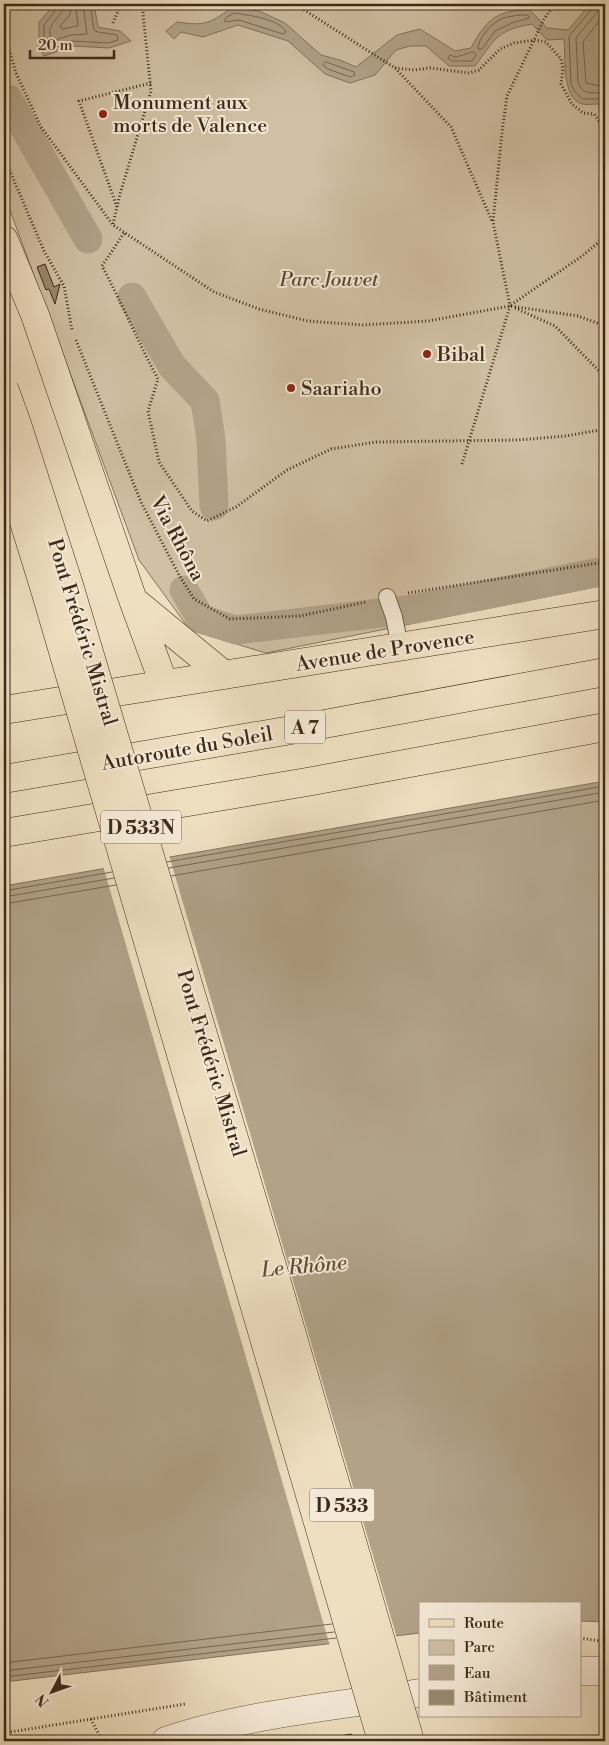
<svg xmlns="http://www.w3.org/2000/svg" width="609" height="1745" font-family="'Libre Bodoni',serif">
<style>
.green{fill:#d1c0a4;stroke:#87765e}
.water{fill:#b2a288;stroke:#83725c}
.pier{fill:#efdfc1}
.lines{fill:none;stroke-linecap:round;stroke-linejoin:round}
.shore{stroke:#786650;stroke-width:1}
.canal{stroke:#b2a288;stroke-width:29}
.building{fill:#9a8970;stroke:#3d2b19}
.service-casing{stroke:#6a5843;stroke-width:18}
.tertiary-casing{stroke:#6a5843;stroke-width:29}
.primary-casing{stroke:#3d2b19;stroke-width:29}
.motorway-casing{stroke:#3d2b19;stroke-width:29}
.path{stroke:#3d2b19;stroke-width:3;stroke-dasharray:1 2.5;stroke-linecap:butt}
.service{stroke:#f5ead7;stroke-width:16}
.tertiary{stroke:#f5ead7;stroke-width:28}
.primary{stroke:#efdfc1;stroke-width:28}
.motorway{stroke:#efdfc1;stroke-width:28}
.primary-bridge-casing{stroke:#3d2b19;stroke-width:29;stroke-linecap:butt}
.primary-bridge{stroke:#efdfc1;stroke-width:28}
.poi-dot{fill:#8f2418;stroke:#f5ead7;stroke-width:2}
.labels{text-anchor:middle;stroke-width:4;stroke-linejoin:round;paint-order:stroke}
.shield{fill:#f5ead7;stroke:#746452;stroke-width:1}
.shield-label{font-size:19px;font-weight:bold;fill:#3d2b19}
.poi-label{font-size:20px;fill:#3d2b19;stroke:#f5ead7;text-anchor:start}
.park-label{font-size:20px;font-style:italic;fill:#5b4935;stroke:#f5ead7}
.street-label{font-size:20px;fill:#3d2b19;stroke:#f5ead7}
.water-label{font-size:21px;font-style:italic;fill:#604f3a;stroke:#f5ead7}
</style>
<rect width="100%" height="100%" fill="#efdfc1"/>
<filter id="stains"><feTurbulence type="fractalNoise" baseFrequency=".004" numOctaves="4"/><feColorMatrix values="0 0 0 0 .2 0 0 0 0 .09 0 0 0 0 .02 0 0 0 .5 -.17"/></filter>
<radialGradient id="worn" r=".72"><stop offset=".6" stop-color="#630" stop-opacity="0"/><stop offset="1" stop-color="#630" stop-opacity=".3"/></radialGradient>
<path class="green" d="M4 4H605V585L266 653 190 630 139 560 4 194Z"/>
<path class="water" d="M55 4H94L98 27 120 31 131 41 109 48 73 46 44 56 39 46V22Z
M590 4H605V121L598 104C593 104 586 105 582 104 561 98 566 56 564 39L547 40 532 24C497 30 495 39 475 66H449L426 46H410L396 50 375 75 350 83 325 74 288 41 238 25 203 37 181 32 174 39 166 31 177 22C206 26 208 24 232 8L259 11 285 23 321 55 340 60 356 67 397 35 420 29 455 51 471 48C486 20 496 10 530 10L547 28 568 30Z
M605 781V1622L580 1621V1604H420V1633L4 1682V886Z"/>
<path class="pier" d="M169 855 397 1638 330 1646 103 866Z"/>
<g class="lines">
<path class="shore" d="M58 4 57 8 44 25V45L47 50 72 41 108 43 118 40 117 35 98 32 94 30 90 4
M64 4C63 19 43 23 52 41L71 35 87 34 83 4
M593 4 592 9 569 36 571 84 575 92 583 99H600L605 108
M599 4 597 12 576 38 578 82C584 99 593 88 605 96
M72 8 76 9 78 26 62 29 60 26 69 16Z
M234 13C248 15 280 19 286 32L283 34 239 20 225 22V19Z
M605 13 583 42 586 83 605 87
M519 15H528L529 18 512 23 495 31 482 49H478C478 39 490 25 499 20 504 17 513 16 519 15Z
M474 52 476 55 472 61H452L448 58 450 55 455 57Z
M326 62 354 72 355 75 350 77 328 69 323 65Z
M167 862 605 786
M169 868 605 792
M171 876 605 800
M4 891 112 872
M4 897 114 878
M4 904 116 885
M4 1663 332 1624
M4 1671 334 1632
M4 1677 336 1638"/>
<path class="canal" d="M8 99 88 239
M132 297 172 366 205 401 211 439 214 506
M184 590 201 619 236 630 414 609 605 571"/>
</g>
<path class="building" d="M45 264 54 287 60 284 55 304 49 289 46 290 37 267Z
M351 1734 353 1741H313Z
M555 1736 556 1741H520Z"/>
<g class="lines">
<g class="service-casing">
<path id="service" d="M387 597 394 617 400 647"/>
</g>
<g class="tertiary-casing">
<path id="tertiary" d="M580 1671H605
M166 1741C245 1714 338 1706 420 1693"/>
</g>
<g class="primary-casing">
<path id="primary" d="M4 240 35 315 133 600 164 684
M134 601 224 675
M4 710 605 614"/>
</g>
<g class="motorway-casing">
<path id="motorway" d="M4 779 303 728 605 672
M4 833 307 782 605 727"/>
</g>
<path class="path" d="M5 4 8 6 14 4
M295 4 395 68 451 127 492 221
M113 23 121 4
M4 33 16 73 41 127 113 225 214 292 259 309 308 321 362 325 428 321 510 306 578 316 605 326
M395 68 414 70 430 68 469 73 479 70 500 49 514 43 535 40 546 42 561 59 563 68 561 84 572 104 583 113 594 114 605 130
M4 157 44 251 64 286 72 330
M117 207 79 101 151 83
M113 224 120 194 151 91 142 4
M124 233 102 266C122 303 138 342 158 379L148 411 159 462 192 511 207 521 236 507 287 470 331 449 376 442 518 440 566 436 605 429
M511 305 582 256 605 237
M515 308 555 326 603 375 605 388
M76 340 141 502 179 575 194 599 230 619 300 616 366 602
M462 464 510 306 493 222 502 132 507 96 544 19 555 4
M408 593 605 562
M580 1638 600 1641
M91 1719 102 1741
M4 1733 185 1704"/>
<use href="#service" class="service"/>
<use href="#tertiary" class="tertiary"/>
<use href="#primary" class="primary"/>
<use href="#motorway" class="motorway"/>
<g class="primary-bridge-casing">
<path id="primary-bridge" d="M4 388 17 424 69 585 273 1269 410 1741
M4 457 45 590 382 1741"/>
</g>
<use href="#primary-bridge" class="primary-bridge"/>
</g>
<g class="poi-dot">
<circle cx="103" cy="114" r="5"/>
<circle cx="427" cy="354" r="5"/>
<circle cx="291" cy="388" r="5"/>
</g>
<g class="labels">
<g class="shield">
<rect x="285" y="710.5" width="40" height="33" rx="4"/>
<rect x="101" y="810.5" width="80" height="33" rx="4"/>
<rect x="309.5" y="1488.5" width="65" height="33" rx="4"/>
</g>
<g class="shield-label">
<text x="305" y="734">A 7</text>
<text x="141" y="834">D 533N</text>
<text x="342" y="1512">D 533</text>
</g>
<g class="poi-label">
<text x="113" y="109">Monument aux<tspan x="113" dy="23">morts de Valence</tspan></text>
<text x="437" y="361">Bibal</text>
<text x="301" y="395">Saariaho</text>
</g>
<g class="park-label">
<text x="329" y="286">Parc Jouvet</text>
</g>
<g class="street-label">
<text transform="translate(178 538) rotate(62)" y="7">Via Rhôna</text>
<text transform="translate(83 632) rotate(73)" y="7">Pont Frédéric Mistral</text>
<text transform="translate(385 650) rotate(-9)" y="7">Avenue de Provence</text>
<text transform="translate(187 748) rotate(-10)" y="7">Autoroute du Soleil</text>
<text transform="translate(212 1063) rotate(73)" y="7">Pont Frédéric Mistral</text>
</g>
<g class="water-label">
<text transform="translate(304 1266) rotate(-5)" y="7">Le Rhône</text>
</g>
</g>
<rect width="609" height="1745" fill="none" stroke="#efdfc1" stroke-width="20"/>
<rect x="5" y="5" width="599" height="1735" fill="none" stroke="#3d2b19" stroke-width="2.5"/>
<rect x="10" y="10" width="589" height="1725" fill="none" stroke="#3d2b19"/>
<rect x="419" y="1602" width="162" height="115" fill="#f5ead7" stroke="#ab9e8b"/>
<rect x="429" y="1619" width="25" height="8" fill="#efdfc1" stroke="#ab9e8b"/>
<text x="464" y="1628" font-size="15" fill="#3d2b19">Route</text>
<rect x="429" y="1640" width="25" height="15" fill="#d1c0a4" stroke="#ab9e8b"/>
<text x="464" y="1652" font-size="15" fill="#3d2b19">Parc</text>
<rect x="429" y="1665" width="25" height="15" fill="#b2a288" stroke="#ab9e8b"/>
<text x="464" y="1678" font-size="15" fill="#3d2b19">Eau</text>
<rect x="429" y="1690" width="25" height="15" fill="#9a8970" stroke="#ab9e8b"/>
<text x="464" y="1702" font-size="15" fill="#3d2b19">Bâtiment</text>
<g transform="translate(52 1692) rotate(229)" stroke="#f5ead7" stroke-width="4" paint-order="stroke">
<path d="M0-4L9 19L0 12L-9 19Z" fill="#3d2b19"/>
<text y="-8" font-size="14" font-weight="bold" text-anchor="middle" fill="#3d2b19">N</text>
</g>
<path d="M30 50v8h84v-8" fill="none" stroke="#3d2b19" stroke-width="2.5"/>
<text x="38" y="50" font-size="15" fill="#3d2b19" stroke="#f5ead7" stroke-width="4" paint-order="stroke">20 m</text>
<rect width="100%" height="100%" filter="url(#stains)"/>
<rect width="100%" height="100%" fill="url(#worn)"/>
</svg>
